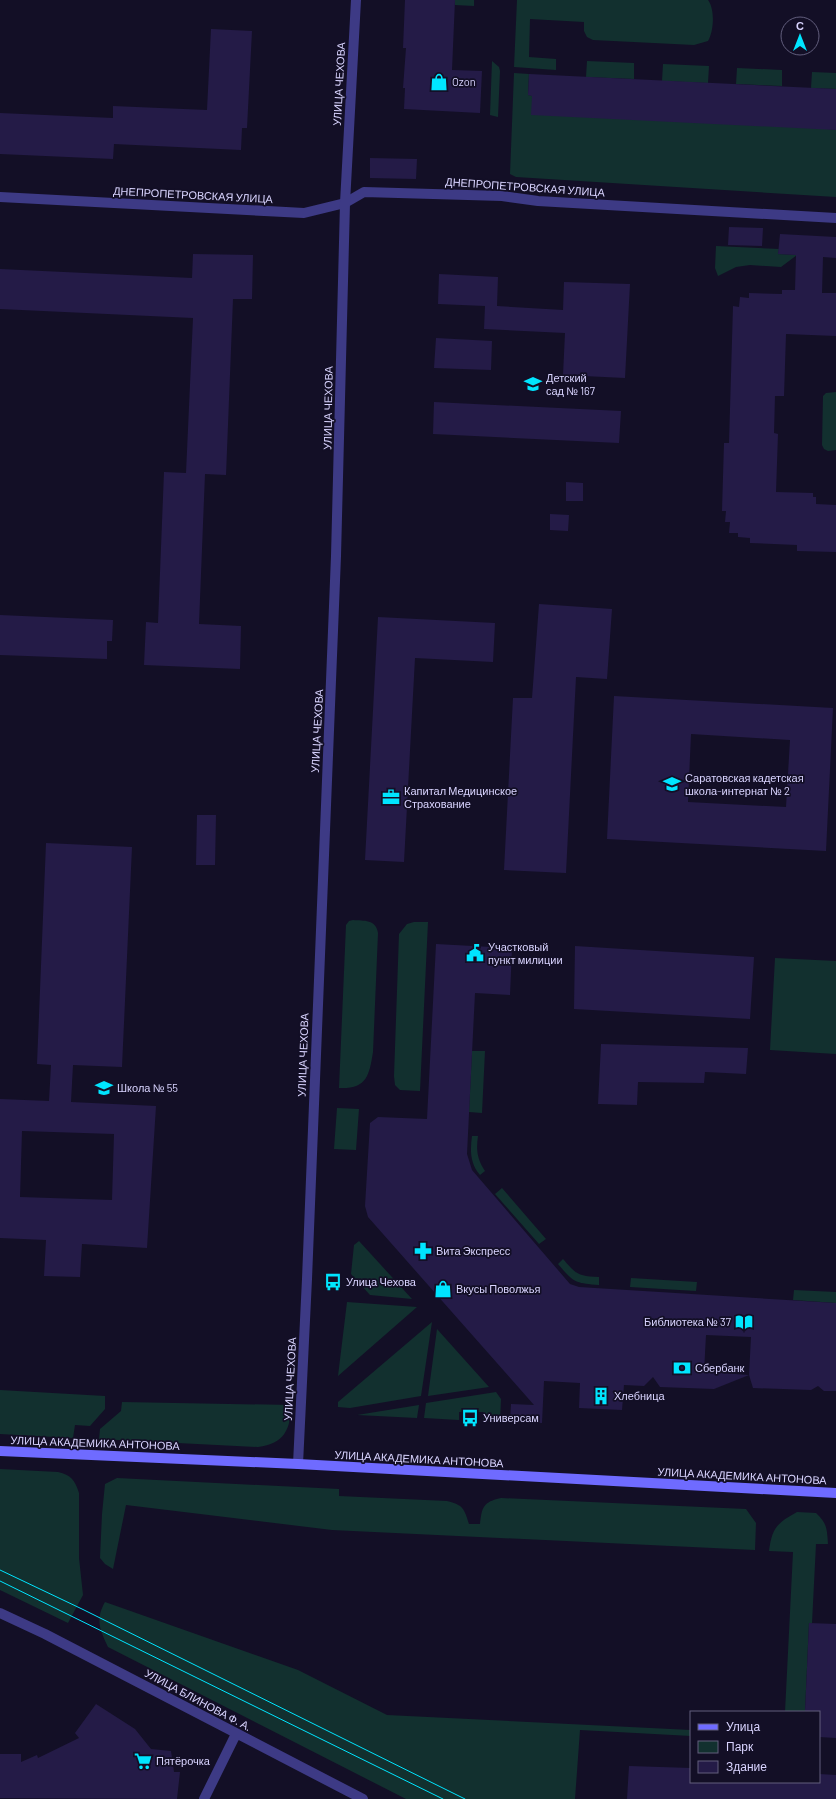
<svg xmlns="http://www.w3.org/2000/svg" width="836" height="1799" font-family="Barlow,sans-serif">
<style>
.green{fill:#12302f}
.building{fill:#241b47;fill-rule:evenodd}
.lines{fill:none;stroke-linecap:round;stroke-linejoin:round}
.minor{stroke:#3d3a85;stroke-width:10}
.tertiary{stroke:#3d3a85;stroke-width:10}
.secondary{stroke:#6f6bff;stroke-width:10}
.tram{stroke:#00e5ff;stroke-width:1}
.labels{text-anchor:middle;stroke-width:3.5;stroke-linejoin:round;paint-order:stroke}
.poi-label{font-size:11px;fill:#d9d4ff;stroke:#130f26;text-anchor:start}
.street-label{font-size:11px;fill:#d9d4ff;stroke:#130f26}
</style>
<rect width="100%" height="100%" fill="#130f26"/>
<path class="green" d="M455 0H474V6L455 5Z
M517 0H708C715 9 714 31 708 41L694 45 593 40 587 37 584 31V22L530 19 529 57 556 59V70L514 67Z
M492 61 499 67 500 71 498 117 490 115Z
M587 61 634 63V79L586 77Z
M663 64 709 66 708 83 662 81Z
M737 68 782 70V86L736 84Z
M812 72 836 73V89L811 88Z
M514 73 529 74 528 95 836 130V197L516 177 510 174Z
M716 246 779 249 778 254 797 255 781 267 750 265 736 267 718 276 715 268Z
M836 392V450L828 451 824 449 822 445 823 396 826 393Z
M353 920C364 921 376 919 378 933L373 1052C369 1076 367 1089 339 1088L346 925 349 921Z
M414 922H428L420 1091 400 1090 395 1085 394 1076 399 934 407 924Z
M775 958 836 961V1054L770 1050Z
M472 1051H485L482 1113 469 1112Z
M337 1108 359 1109 356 1150 334 1149Z
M472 1136H478C476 1150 477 1159 485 1171L480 1175C470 1163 470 1151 472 1136Z
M502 1188 546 1239 539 1244 495 1194Z
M359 1241 412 1299 370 1295 351 1274 354 1245Z
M563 1259C577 1275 578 1276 599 1277V1285C575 1283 574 1283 558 1264Z
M631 1278 697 1282 696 1291 630 1287Z
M794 1290 836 1292V1303L793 1300Z
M347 1302 417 1307 338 1376Z
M432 1322 421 1396 350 1408 338 1407V1402Z
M437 1329 489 1387 428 1396Z
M0 1390 105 1396V1409L90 1426 75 1425 73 1438 0 1434Z
M496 1392 501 1399 500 1422 483 1421V1412H459V1420L424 1418 426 1403Z
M122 1402 291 1405C291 1429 284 1444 258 1447L99 1439 100 1429 121 1411Z
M419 1405 417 1418 357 1415Z
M0 1469 58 1472C71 1475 75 1480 79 1493V1558L83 1595 68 1623 0 1590Z
M117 1478 339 1489V1496L447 1501C463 1505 464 1508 469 1524H480C482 1507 483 1502 501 1498L746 1509 756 1523 755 1550 332 1530 126 1505 113 1569 105 1564 100 1558 102 1514 105 1484Z
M797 1512 816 1513C827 1523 827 1529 828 1544H816L812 1623H809L805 1712H785L793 1552 769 1551C772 1528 777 1523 797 1512Z
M105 1602 298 1670 387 1715 691 1730V1736L580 1730 575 1799H406L108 1647C100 1630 95 1620 105 1602Z"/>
<path class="building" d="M405 0H455L452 70 482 71 480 113 404 109 405 88H403L406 48H403Z
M211 29 252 31 247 128H242L241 150 114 144 113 159 0 154V113L113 118V106L207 110Z
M529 74 836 89V130L531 115 532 96 528 95Z
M370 158 417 159 416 179 370 178Z
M729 227 763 228 762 246 728 245Z
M780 234 836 237V258L823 257 822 293H836V336L786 334 784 396H775L774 433 778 434 776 492 813 493V497H816V504L836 505V552L797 551V545L750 543V538L738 537V533H729L730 522H725L726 511H722L724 443H729L733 306 739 307 740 297 749 298V293L782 294V290H795L796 255 778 254Z
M193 254 253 255 252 299H233L226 475 205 474 199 624 241 626 240 669 144 665 146 622 158 623 164 472 186 473 193 318 0 309V269L192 278Z
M439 274 498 277 497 306 563 310 564 282 630 284 625 378 563 375 565 333 484 329 485 306 438 304Z
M436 338 492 341 491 370 434 368Z
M434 402 621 411 619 443 433 434Z
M566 482 583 483V501H566Z
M550 514 569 515 568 531 550 530Z
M539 604 612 609 607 679 576 677 566 873 504 870 513 698H532Z
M0 615 113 620 112 641H107V659L0 655Z
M378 617 495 623 493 662 415 658 404 862 365 860Z
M614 696 833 708 826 851 607 839ZM691 734 790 740 786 807 688 802Z
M197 815H216L215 865H196Z
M46 843 132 847 122 1067 73 1065 71 1102 156 1106 147 1248 82 1244 80 1277 44 1276 46 1240 0 1238V1099L49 1101 51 1065 37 1064ZM22 1131 114 1134 112 1200 20 1197Z
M436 944 512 948 510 995 475 993 467 1154 472 1170 570 1284 579 1287 836 1303V1391H824L818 1386 811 1390 753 1388 749 1375 714 1389 660 1387 653 1377 644 1386 624 1385 622 1410 579 1408 580 1383 544 1381 542 1423 510 1422 511 1404 534 1405 368 1217 365 1206 370 1123 378 1117 427 1119ZM706 1335 751 1337 749 1375 704 1372Z
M575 946 754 957 750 1019 574 1009Z
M601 1044 748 1048 746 1074 705 1072 704 1083 638 1082 637 1105 598 1104Z
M809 1623 836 1624V1738L819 1737V1712H805Z
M96 1704 135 1729 151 1749 171 1751 174 1772H180L177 1799 0 1798V1754H21V1762L37 1755 38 1758 79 1738 75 1733Z
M629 1766 691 1768V1782H819V1774L836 1775V1799H627Z"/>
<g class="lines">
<path class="minor" d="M0 197 304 213 345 203 364 192 502 196 538 201 836 218
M0 1613 45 1634 363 1799
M204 1799 236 1734"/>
<path class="tertiary" d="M298 1464 307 1279 336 556 345 203 356 0"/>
<path class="secondary" d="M0 1451 298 1464 836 1493"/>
<path class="tram" d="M0 1570 82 1609 465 1799
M0 1581 443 1799"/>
</g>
<defs>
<g id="shop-bare" transform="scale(1.38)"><path d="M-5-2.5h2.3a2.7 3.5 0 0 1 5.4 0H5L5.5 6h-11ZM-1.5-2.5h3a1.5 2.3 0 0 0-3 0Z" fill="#00e5ff" stroke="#130f26" stroke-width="2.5" paint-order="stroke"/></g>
<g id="school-bare" transform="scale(1.38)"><path d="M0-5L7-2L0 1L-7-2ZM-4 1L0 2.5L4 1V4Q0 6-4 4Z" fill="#00e5ff" stroke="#130f26" stroke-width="2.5" paint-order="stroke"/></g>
<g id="office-bare" transform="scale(1.38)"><path d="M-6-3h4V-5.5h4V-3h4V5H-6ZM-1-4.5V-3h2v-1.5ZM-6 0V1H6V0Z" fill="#00e5ff" stroke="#130f26" stroke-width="2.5" paint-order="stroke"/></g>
<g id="civic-bare" transform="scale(1.38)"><path d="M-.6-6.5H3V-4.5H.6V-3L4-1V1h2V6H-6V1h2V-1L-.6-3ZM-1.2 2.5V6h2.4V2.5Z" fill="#00e5ff" stroke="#130f26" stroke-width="2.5" paint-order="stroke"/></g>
<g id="pharmacy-bare" transform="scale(1.38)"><path d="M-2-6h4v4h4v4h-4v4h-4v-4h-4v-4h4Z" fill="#00e5ff" stroke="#130f26" stroke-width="2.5" paint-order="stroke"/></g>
<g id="bus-bare" transform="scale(1.38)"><path d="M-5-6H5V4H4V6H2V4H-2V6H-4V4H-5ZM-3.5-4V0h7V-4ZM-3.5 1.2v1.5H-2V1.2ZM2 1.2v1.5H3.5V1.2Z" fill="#00e5ff" stroke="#130f26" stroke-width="2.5" paint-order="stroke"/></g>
<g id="library-bare" transform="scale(1.38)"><path d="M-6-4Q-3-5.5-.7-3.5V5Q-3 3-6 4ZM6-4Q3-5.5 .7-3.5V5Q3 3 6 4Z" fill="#00e5ff" stroke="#130f26" stroke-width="2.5" paint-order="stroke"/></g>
<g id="bank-bare" transform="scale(1.38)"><path d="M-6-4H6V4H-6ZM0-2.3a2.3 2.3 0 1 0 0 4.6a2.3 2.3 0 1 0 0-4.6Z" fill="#00e5ff" stroke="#130f26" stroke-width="2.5" paint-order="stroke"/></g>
<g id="building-bare" transform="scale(1.38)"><path d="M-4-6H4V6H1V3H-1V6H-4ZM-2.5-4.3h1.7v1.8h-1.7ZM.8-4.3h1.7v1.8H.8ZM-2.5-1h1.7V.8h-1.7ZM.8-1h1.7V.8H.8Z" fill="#00e5ff" stroke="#130f26" stroke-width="2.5" paint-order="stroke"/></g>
<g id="supermarket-bare" transform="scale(1.38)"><path d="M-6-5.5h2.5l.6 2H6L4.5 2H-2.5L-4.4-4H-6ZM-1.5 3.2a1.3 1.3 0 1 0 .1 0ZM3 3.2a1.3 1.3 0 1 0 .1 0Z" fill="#00e5ff" stroke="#130f26" stroke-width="2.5" paint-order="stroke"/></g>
</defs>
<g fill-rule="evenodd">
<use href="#shop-bare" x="439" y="82"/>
<use href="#school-bare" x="533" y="384"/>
<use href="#school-bare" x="672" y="784"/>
<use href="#office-bare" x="391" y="797"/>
<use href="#civic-bare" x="475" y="953"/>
<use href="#school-bare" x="104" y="1088"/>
<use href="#pharmacy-bare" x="423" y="1251"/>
<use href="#bus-bare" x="333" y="1282"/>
<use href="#shop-bare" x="443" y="1289"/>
<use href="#library-bare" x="744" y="1322"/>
<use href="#bank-bare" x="682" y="1368"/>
<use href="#building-bare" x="601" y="1396"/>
<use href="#bus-bare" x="470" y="1418"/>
<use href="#supermarket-bare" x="143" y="1761"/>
</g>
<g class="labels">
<g class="poi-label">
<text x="452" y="86">Ozon</text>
<text x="546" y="382">Детский<tspan x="546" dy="13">сад № 167</tspan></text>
<text x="685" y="782">Саратовская кадетская<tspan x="685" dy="13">школа-интернат № 2</tspan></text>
<text x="404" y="795">Капитал Медицинское<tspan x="404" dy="13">Страхование</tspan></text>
<text x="488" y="951">Участковый<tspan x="488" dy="13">пункт милиции</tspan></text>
<text x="117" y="1092">Школа № 55</text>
<text x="436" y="1255">Вита Экспресс</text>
<text x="346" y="1286">Улица Чехова</text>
<text x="456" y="1293">Вкусы Поволжья</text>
<text x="731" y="1326" text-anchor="end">Библиотека № 37</text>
<text x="695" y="1372">Сбербанк</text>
<text x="614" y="1400">Хлебница</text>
<text x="483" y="1422">Универсам</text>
<text x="156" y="1765">Пятёрочка</text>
</g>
<g class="street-label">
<text transform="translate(339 84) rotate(-87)" y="4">УЛИЦА ЧЕХОВА</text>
<text transform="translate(525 187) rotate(4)" y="4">ДНЕПРОПЕТРОВСКАЯ УЛИЦА</text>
<text transform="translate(193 195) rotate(3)" y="4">ДНЕПРОПЕТРОВСКАЯ УЛИЦА</text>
<text transform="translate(328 408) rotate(-89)" y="4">УЛИЦА ЧЕХОВА</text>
<text transform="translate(317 731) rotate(-87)" y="4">УЛИЦА ЧЕХОВА</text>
<text transform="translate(303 1055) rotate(-88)" y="4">УЛИЦА ЧЕХОВА</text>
<text transform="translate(290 1379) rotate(-87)" y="4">УЛИЦА ЧЕХОВА</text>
<text transform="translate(95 1443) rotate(2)" y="4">УЛИЦА АКАДЕМИКА АНТОНОВА</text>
<text transform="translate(419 1459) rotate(3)" y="4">УЛИЦА АКАДЕМИКА АНТОНОВА</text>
<text transform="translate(742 1476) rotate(3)" y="4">УЛИЦА АКАДЕМИКА АНТОНОВА</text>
<text transform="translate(198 1700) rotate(28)" y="4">УЛИЦА БЛИНОВА Ф. А.</text>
</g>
</g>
<rect x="690" y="1711" width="130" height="72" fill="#130f26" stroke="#625e7d"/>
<rect x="698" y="1724" width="20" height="6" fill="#6f6bff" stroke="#625e7d"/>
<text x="726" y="1731" font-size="12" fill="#d9d4ff">Улица</text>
<rect x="698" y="1741" width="20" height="12" fill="#12302f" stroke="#625e7d"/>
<text x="726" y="1751" font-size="12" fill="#d9d4ff">Парк</text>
<rect x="698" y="1761" width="20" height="12" fill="#241b47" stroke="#625e7d"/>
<text x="726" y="1771" font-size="12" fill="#d9d4ff">Здание</text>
<g transform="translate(800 36)"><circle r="19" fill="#130f26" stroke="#625e7d"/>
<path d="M0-3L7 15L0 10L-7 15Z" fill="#00e5ff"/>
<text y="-6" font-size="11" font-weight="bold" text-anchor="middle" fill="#d9d4ff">С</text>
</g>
</svg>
